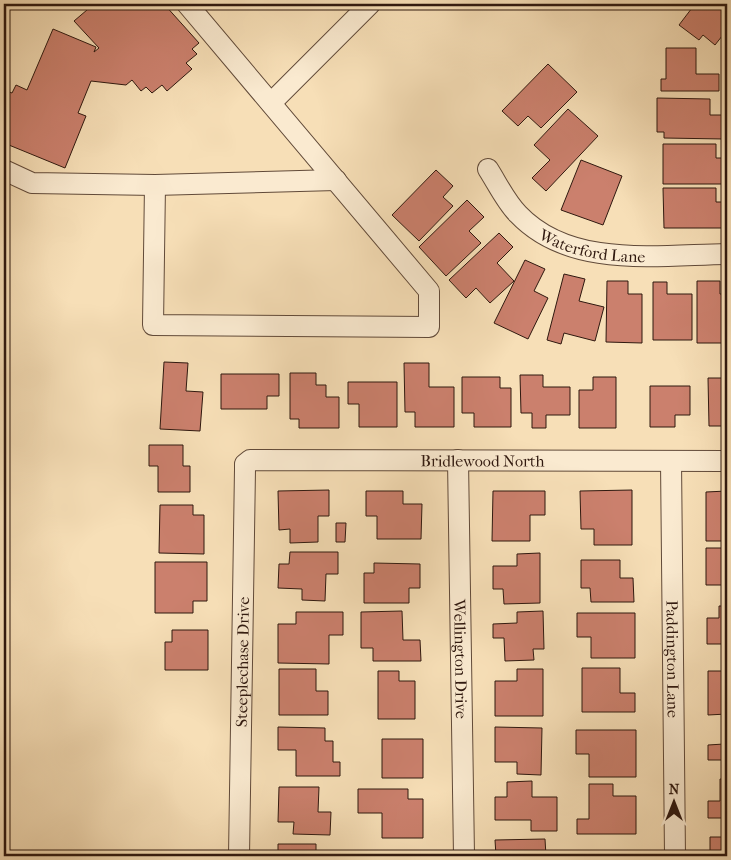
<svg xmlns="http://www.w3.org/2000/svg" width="731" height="860" font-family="'IM FELL French Canon',serif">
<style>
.building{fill:#cb806d;stroke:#2f180f}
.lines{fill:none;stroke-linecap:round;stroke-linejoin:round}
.minor-casing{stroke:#614a39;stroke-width:22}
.minor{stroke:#faead0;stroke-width:20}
.labels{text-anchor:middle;stroke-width:5;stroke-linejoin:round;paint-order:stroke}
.street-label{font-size:16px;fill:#2f180f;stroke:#faead0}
</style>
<rect width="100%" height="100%" fill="#f7dfb7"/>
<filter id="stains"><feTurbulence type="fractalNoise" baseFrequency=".004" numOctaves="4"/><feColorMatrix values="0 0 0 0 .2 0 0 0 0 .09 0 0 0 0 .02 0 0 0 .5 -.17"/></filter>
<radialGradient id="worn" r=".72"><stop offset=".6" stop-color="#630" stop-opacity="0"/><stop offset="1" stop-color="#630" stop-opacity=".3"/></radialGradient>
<path class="building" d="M94 4H164L199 43 192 49 197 54 186 63 192 69 167 91 162 85 152 93 146 87 141 91 132 80 126 85 91 81 78 113 86 116 65 168 4 143V90L12 93 16 85 27 90 53 29 96 47 94 52 99 48 74 21Z
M695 4H723L727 7V32L726 31 715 45 703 35 699 40 679 25Z
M666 48H696V74H719V91H661V79H666Z
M548 64 577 92 541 128 528 116 518 126 502 111Z
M657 98 710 99V115H724V139L664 138V132H657Z
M568 109 598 136 546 191 532 178 550 160 534 145Z
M663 144H716V158H727V184H663Z
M581 160 622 176 603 225 561 210Z
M436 170 453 186 443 197 453 206 419 241 392 215Z
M663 188H716V202H727V228H664Z
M467 200 484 217 469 231 481 243 446 276 419 247Z
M499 233 513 247 497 263 514 281 490 303 476 288 466 298 449 280Z
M525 260 545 269 534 291 548 298 528 339 494 323Z
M564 274 585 279 579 301 604 307 595 341 564 333 561 344 547 340Z
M607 281H628V294H642V343L606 342Z
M697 281H720V294H727V343H697Z
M653 282H667V294H692V340H653Z
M164 362 188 363 186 391 203 392 200 431 160 429Z
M404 363H429V387H454V427H415V412H405Z
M290 373H316V385H326V397H339V428H299V419H290Z
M221 374H279V396H267V409H221Z
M520 375H543V387H570V415H546V428H532V413H521Z
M462 377H500V388H511V427H474V413H462Z
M593 377H616V428H579V390H593Z
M708 378H727V426H709Z
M348 382H397V427H359V404H348Z
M650 386H690V415H675V427H650Z
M149 445H183V466H190V492H158V466H149Z
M329 490V516H318V542L290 543V529L279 530 278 491Z
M632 490V545H594V529H581L580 491Z
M366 491H403V504H422L421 539H377V516H366Z
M493 491H545V515H530V541H492Z
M727 491V541H706V492Z
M160 505H193V515H204V554L159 553Z
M336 523H346L345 542H336Z
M706 548H727V585H706Z
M290 552H338V574H326L325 601 302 600V589L278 588 279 564H289Z
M540 553V603L504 604 503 589H493V566H517V554Z
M581 560H620V578H633L634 602H591L590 588H581Z
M155 562H207V601H193V613H155Z
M374 563 420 564V588H409V603H364V573H374Z
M719 606H727V644H707V618H719Z
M402 611 403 640H420L421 661H373V648H361V612Z
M543 611 544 649H533L534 660 505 661 504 638H493V624L517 623V612Z
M296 612H343V635H329V664L278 663V624H296Z
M577 613H635V658H591V637H577Z
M172 630H208V670H165V642H172Z
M582 668H620V693H635V712H582Z
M279 669H316V691H328V715H279Z
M517 669H543V716H495V681H517Z
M378 671H399V681H415V719H378Z
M708 671H727V714L708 715Z
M724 722H727V760H708V745L724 744Z
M278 727 325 728V741H333V762H340V776H296V750H278Z
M495 727 542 728 541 775 517 774V762H495Z
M576 730H636V777H589V754H576Z
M382 739H423V778H382Z
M720 779H727V818H708V801H720Z
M532 781V797H557V831H531V820H495V797H507V782Z
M589 784H613V796H636V834H577V819H589Z
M279 787H319L318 812H331L330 835 293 834 294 822H278Z
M358 789H408V799H423V838H382V813H358Z
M710 837H727V856H710Z
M545 839 546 856H496L495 840Z
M278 844H316V856H278Z
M593 854H636V856H593Z"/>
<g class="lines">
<g class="minor-casing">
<g id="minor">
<path d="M271 103 370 4"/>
<path id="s1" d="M488 169C497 183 506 202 518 214 570 269 658 255 727 254"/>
<path d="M4 170 32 183 155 185 336 180"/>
<path d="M155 185 153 325 429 327V291L187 4"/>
<path id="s2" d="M458 460 464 856"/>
<path id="s3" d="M671 461 675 856"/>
<path id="s4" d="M239 856 245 469V464L250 460 727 461"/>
</g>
</g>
<use href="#minor" class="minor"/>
</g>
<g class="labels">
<g class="street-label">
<text dy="6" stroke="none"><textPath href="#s1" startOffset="138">Waterford Lane</textPath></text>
<text dy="6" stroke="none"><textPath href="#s4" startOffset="631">Bridlewood North</textPath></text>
<text dy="6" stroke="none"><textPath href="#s2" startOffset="199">Wellington Drive</textPath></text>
<text dy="6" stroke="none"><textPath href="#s3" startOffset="198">Paddington Lane</textPath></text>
<text dy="6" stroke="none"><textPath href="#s4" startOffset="194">Steeplechase Drive</textPath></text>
</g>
</g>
<rect width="731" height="860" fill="none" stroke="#f7dfb7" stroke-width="20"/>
<rect x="5" y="5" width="721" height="850" fill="none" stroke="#2f180f" stroke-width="2.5"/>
<rect x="10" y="10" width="711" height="840" fill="none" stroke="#2f180f"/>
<g transform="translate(674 802)" stroke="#faead0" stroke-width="4" paint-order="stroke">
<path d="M0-4L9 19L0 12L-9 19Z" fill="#2f180f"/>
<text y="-8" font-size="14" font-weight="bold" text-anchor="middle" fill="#2f180f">N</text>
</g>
<rect width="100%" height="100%" filter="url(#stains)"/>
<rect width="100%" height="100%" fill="url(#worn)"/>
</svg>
